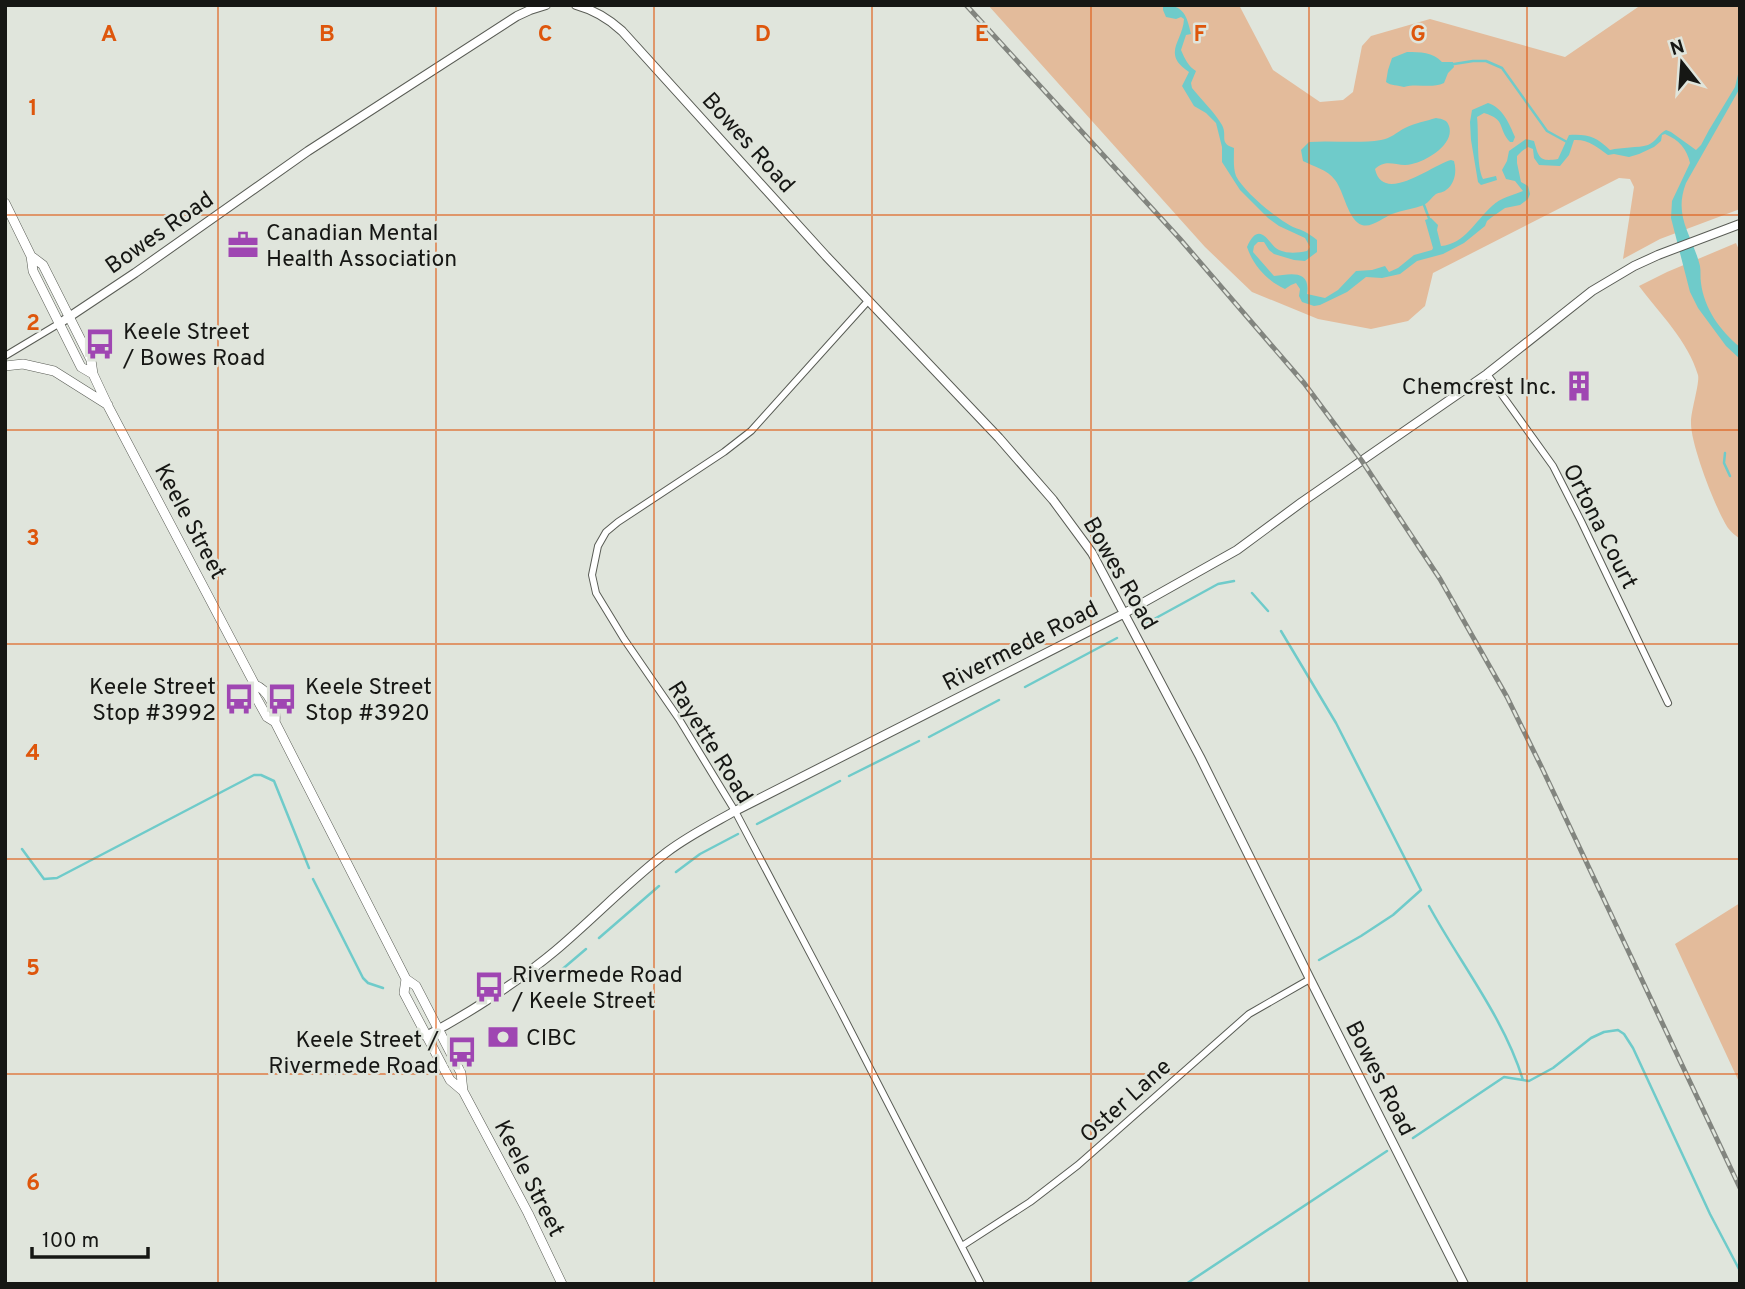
<svg xmlns="http://www.w3.org/2000/svg" width="1745" height="1289" font-family="Overpass,sans-serif">
<style>
.green{fill:#e3bb9b}
.water{fill:#6fcbca}
.lines{fill:none;stroke-linecap:round;stroke-linejoin:round}
.stream{stroke:#6fcbca;stroke-width:2.5}
.minor-casing{stroke:#595c55;stroke-width:8}
.tertiary-casing{stroke:#595c55;stroke-width:10}
.secondary-casing{stroke:#595c55;stroke-width:10}
.minor{stroke:#fff;stroke-width:6}
.tertiary{stroke:#fff;stroke-width:8}
.secondary{stroke:#fff;stroke-width:9}
.rail-casing{stroke:#82857f;stroke-width:5}
.rail{stroke:#e0e5dc;stroke-width:2.5;stroke-dasharray:8;stroke-linecap:butt}
.grid{fill:none;stroke:#de560c;stroke-width:2;stroke-opacity:0.55}
.labels{text-anchor:middle;stroke-width:5;stroke-linejoin:round;paint-order:stroke}
.street-label{font-size:23px;fill:#161714;stroke:#e0e5dc}
.poi-label{font-size:23px;fill:#161714;stroke:#e0e5dc;text-anchor:start}
.grid-label{font-size:23px;text-anchor:middle;font-weight:bold;fill:#de560c;stroke:#e0e5dc;stroke-width:5;stroke-linejoin:round;paint-order:stroke}
</style>
<rect width="100%" height="100%" fill="#e0e5dc"/>
<path class="green" d="M988 5H1239L1273 70 1320 102 1343 100 1353 92 1362 46 1371 36 1430 19 1565 57 1641 5H1740V209L1660 239 1623 259 1634 187 1630 179 1619 178 1433 273 1425 306 1408 321 1371 329 1318 319 1252 292 1205 247Z
M1736 243 1740 252V539C1736 536 1731 532 1728 528 1716 510 1690 443 1691 422 1691 411 1700 382 1698 375 1688 341 1660 314 1639 286L1667 272Z
M1740 903V1084L1675 944Z"/>
<path class="water" d="M1163 5C1184 5 1187 16 1191 34L1186 35 1181 50C1185 59 1188 66 1196 71L1191 83 1192 88C1200 98 1216 114 1222 125 1228 136 1218 143 1234 148 1234 157 1233 168 1236 176 1244 192 1277 219 1293 227 1304 231 1307 232 1317 240V252L1305 261 1294 260 1274 254 1269 250 1264 242H1258L1254 246 1253 252 1274 276C1290 274 1311 269 1307 294L1325 298 1338 290 1356 271 1372 270 1385 266 1389 272 1398 268 1414 255 1432 250 1433 248 1425 220 1431 218 1438 225 1437 230 1441 246C1465 244 1476 220 1492 206 1500 198 1513 195 1523 191L1515 181 1506 179 1502 170 1507 161 1509 151 1526 139 1534 141C1539 158 1539 162 1558 159L1569 135C1589 134 1596 137 1610 150 1622 147 1638 148 1648 145 1656 142 1659 133 1666 130L1671 132 1696 150 1701 145 1709 130 1735 87 1740 66V88L1686 183C1673 217 1692 234 1700 266 1701 272 1700 277 1701 283 1704 308 1720 331 1740 347V359L1726 346 1698 308 1690 292 1671 218 1672 201 1690 163C1687 149 1679 140 1665 134L1662 135 1661 141 1654 147 1639 154 1629 157 1614 154 1608 155C1597 147 1588 139 1574 140L1569 155 1560 166 1539 165 1534 158 1533 149 1528 147 1522 151 1517 156V163L1521 182 1528 186 1530 194 1528 199 1520 205 1505 208 1492 217 1487 221 1485 226 1464 243 1443 254 1417 261 1400 274 1382 278 1366 277 1347 292 1320 305 1314 306 1302 302 1299 296 1300 289 1296 283 1291 285 1285 289C1267 281 1253 265 1247 247 1260 217 1270 247 1279 250 1289 254 1297 253 1307 251L1310 247 1305 238 1279 226 1268 218 1240 190 1222 162V147L1216 123 1206 113 1194 106 1182 86 1189 72C1161 54 1183 41 1184 19L1181 17 1176 19 1166 17 1163 10Z
M1407 52C1420 52 1433 52 1442 62H1453L1454 67 1448 73 1444 83C1431 89 1417 83 1404 87 1398 85 1391 86 1386 82L1388 70 1392 58Z
M1488 103C1503 108 1509 123 1515 137L1513 142H1510C1497 128 1507 120 1484 113L1477 117C1479 134 1476 165 1483 179L1496 176 1497 180 1481 185 1478 182 1471 140 1470 122 1472 110Z
M1436 118C1443 119 1447 120 1449 126 1455 144 1427 161 1412 164 1398 168 1387 157 1375 169 1383 205 1432 165 1451 160L1454 161C1457 171 1455 184 1446 190 1443 193 1439 192 1436 194 1432 197 1429 202 1424 205 1414 209 1402 210 1392 214 1384 217 1372 228 1362 225 1348 221 1344 191 1335 180 1327 169 1314 167 1303 161L1301 150 1309 142C1333 140 1358 144 1381 140 1390 139 1397 132 1405 128 1415 123 1426 121 1436 118Z"/>
<g class="lines">
<path class="stream" d="M1454 64 1473 61H1486L1502 68 1547 131 1567 142
M1424 205 1430 221
M1725 453 1724 463 1730 476
M1252 593 1268 611
M1145 624 1218 584 1234 581
M1281 631 1336 723 1421 890 1393 915 1361 936 1319 960
M1025 687 1117 638
M929 737 999 700
M849 776 919 741
M757 824 840 781
M22 849 44 879 57 878 254 775H261L274 781 309 868
M676 872 700 854 738 834
M313 879 363 978 368 983 383 988
M1429 906C1460 963 1504 1018 1523 1080
M599 938 659 886
M559 972 586 949
M1413 1138 1504 1077 1529 1081 1553 1068 1591 1038 1604 1032 1618 1030 1624 1034 1633 1048 1710 1214 1740 1271
M1186 1284 1387 1151"/>
<g class="minor-casing">
<path id="minor" d="M868 301 751 431 724 452 618 522 606 532 598 546 592 575 596 593 624 639 679 719 735 811 840 1010 981 1284
M5 356 60 323
M1487 374 1553 466 1581 521 1668 703
M962 1246 1030 1202 1078 1165 1249 1014 1310 979"/>
</g>
<g class="tertiary-casing">
<path id="tertiary" d="M576 5C594 10 608 18 622 31L826 256 999 438 1053 500 1092 553 1200 757 1310 979 1464 1284
M60 323 135 273 308 151 517 16 530 10 546 5
M426 1036C468 1014 519 981 555 951 593 919 628 882 667 852 688 836 712 824 735 811L1123 614 1237 550 1302 502 1487 374 1592 291 1634 266 1658 255 1740 224"/>
</g>
<g class="secondary-casing">
<path id="secondary" d="M5 203 31 256 33 271 81 367 93 374
M31 256 43 265 91 360 93 374 108 406 255 685C268 690 277 708 275 722
M5 366 23 364 54 371 108 405
M255 685 253 692 267 717 275 722 406 979 416 986 461 1073 463 1091
M406 979 404 993 450 1080 463 1091 528 1213 562 1284"/>
</g>
<use href="#minor" class="minor"/>
<use href="#tertiary" class="tertiary"/>
<use href="#secondary" class="secondary"/>
<g class="rail-casing">
<path id="rail" d="M966 5 1180 239 1304 383 1362 461 1440 579 1507 697 1542 768 1740 1188"/>
</g>
<use href="#rail" class="rail"/>
</g>
<path class="grid" d="M218 5V1284M436 5V1284M654 5V1284M872 5V1284M1091 5V1284M1309 5V1284M1527 5V1284M5 215H1740M5 430H1740M5 644H1740M5 859H1740M5 1074H1740"/>
<defs>
<g id="office-bare" transform="scale(2.415)"><path d="M-6-3h4V-5.5h4V-3h4V5H-6ZM-1-4.5V-3h2v-1.5ZM-6 0V1H6V0Z" fill="#9f46b2" stroke="#e0e5dc" stroke-width="2.5" paint-order="stroke"/></g>
<g id="bus-bare" transform="scale(2.415)"><path d="M-5-6H5V4H4V6H2V4H-2V6H-4V4H-5ZM-3.5-4V0h7V-4ZM-3.5 1.2v1.5H-2V1.2ZM2 1.2v1.5H3.5V1.2Z" fill="#9f46b2" stroke="#e0e5dc" stroke-width="2.5" paint-order="stroke"/></g>
<g id="building-bare" transform="scale(2.415)"><path d="M-4-6H4V6H1V3H-1V6H-4ZM-2.5-4.3h1.7v1.8h-1.7ZM.8-4.3h1.7v1.8H.8ZM-2.5-1h1.7V.8h-1.7ZM.8-1h1.7V.8H.8Z" fill="#9f46b2" stroke="#e0e5dc" stroke-width="2.5" paint-order="stroke"/></g>
<g id="bank-bare" transform="scale(2.415)"><path d="M-6-4H6V4H-6ZM0-2.3a2.3 2.3 0 1 0 0 4.6a2.3 2.3 0 1 0 0-4.6Z" fill="#9f46b2" stroke="#e0e5dc" stroke-width="2.5" paint-order="stroke"/></g>
</defs>
<g fill-rule="evenodd">
<use href="#office-bare" x="243" y="245"/>
<use href="#bus-bare" x="100" y="344"/>
<use href="#building-bare" x="1579" y="386"/>
<use href="#bus-bare" x="239" y="699"/>
<use href="#bus-bare" x="282" y="699"/>
<use href="#bus-bare" x="489" y="987"/>
<use href="#bank-bare" x="503" y="1037"/>
<use href="#bus-bare" x="462" y="1052"/>
</g>
<g class="labels">
<g class="street-label">
<text transform="translate(749 142) rotate(48)" y="8">Bowes Road</text>
<text transform="translate(159 232) rotate(-35)" y="8">Bowes Road</text>
<text transform="translate(191 521) rotate(62)" y="8">Keele Street</text>
<text transform="translate(1601 526) rotate(63)" y="8">Ortona Court</text>
<text transform="translate(1121 573) rotate(60)" y="8">Bowes Road</text>
<text transform="translate(1020 645) rotate(-27)" y="8">Rivermede Road</text>
<text transform="translate(711 742) rotate(58)" y="8">Rayette Road</text>
<text transform="translate(1381 1078) rotate(63)" y="8">Bowes Road</text>
<text transform="translate(1125 1100) rotate(-42)" y="8">Oster Lane</text>
<text transform="translate(530 1178) rotate(63)" y="8">Keele Street</text>
</g>
<g class="poi-label">
<text x="266" y="240">Canadian Mental<tspan x="266" dy="26">Health Association</tspan></text>
<text x="123" y="339">Keele Street<tspan x="123" dy="26">/ Bowes Road</tspan></text>
<text x="1556" y="394" text-anchor="end">Chemcrest Inc.</text>
<text x="216" y="694" text-anchor="end">Keele Street<tspan x="216" dy="26">Stop #3992</tspan></text>
<text x="305" y="694">Keele Street<tspan x="305" dy="26">Stop #3920</tspan></text>
<text x="512" y="982">Rivermede Road<tspan x="512" dy="26">/ Keele Street</tspan></text>
<text x="526" y="1045">CIBC</text>
<text x="439" y="1047" text-anchor="end">Keele Street /<tspan x="439" dy="26">Rivermede Road</tspan></text>
</g>
</g>
<g class="grid-label">
<text x="109" y="41">A</text>
<text x="327" y="41">B</text>
<text x="545" y="41">C</text>
<text x="763" y="41">D</text>
<text x="982" y="41">E</text>
<text x="1200" y="41">F</text>
<text x="1418" y="41">G</text>
<text x="33" y="115">1</text>
<text x="33" y="330">2</text>
<text x="33" y="545">3</text>
<text x="33" y="760">4</text>
<text x="33" y="975">5</text>
<text x="33" y="1190">6</text>
</g>
<rect width="1745" height="1289" fill="none" stroke="#161714" stroke-width="14"/>
<g transform="translate(1682 63) rotate(343)" stroke="#e0e5dc" stroke-width="5" paint-order="stroke">
<path d="M0-5L12 26L0 18L-12 26Z" fill="#161714"/>
<text y="-10" font-size="19" font-weight="bold" text-anchor="middle" fill="#161714">N</text>
</g>
<path d="M32 1247v10h116v-10" fill="none" stroke="#161714" stroke-width="3.5"/>
<text x="42" y="1247" font-size="21" fill="#161714" stroke="#e0e5dc" stroke-width="5" paint-order="stroke">100 m</text>
</svg>
